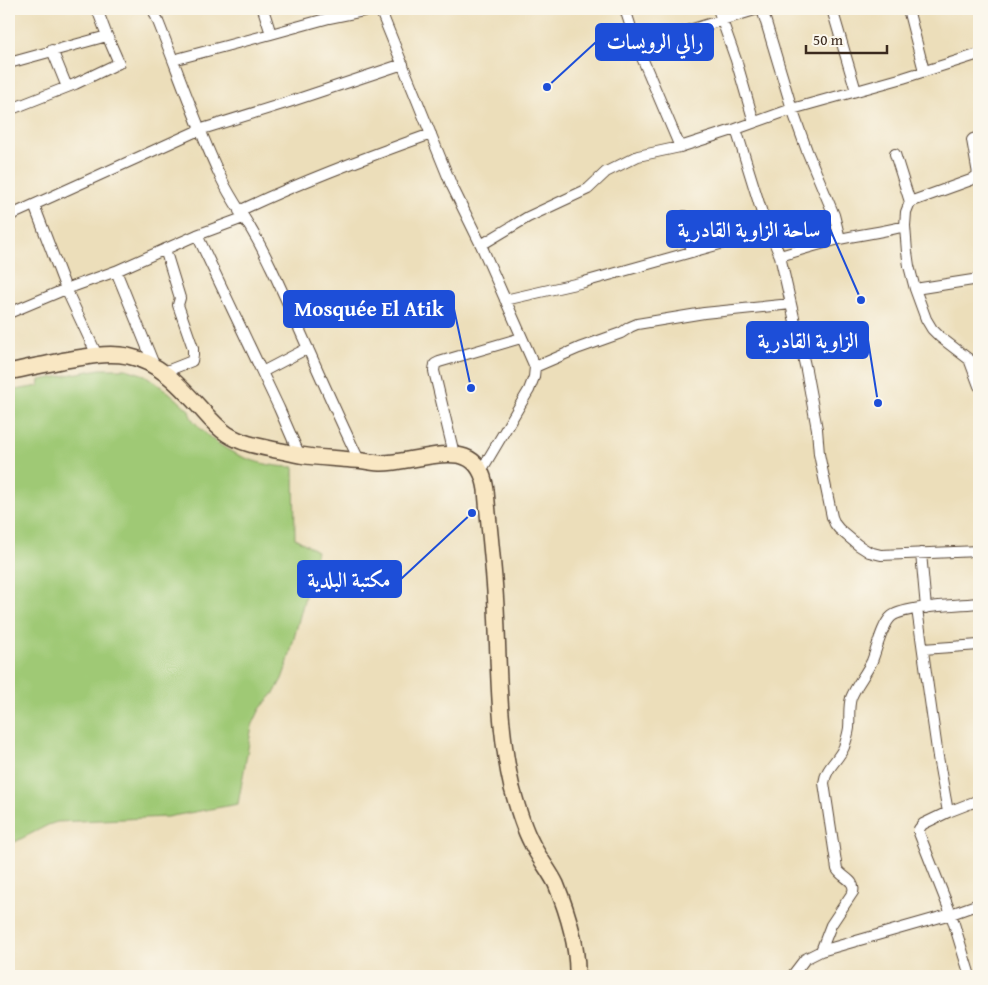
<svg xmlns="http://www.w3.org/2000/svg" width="988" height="985" font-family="'Gentium Book Plus',Amiri,serif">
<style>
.green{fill:#9fc975;stroke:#6d7a4a}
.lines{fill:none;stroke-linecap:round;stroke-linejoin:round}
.street-casing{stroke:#564535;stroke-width:12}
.secondary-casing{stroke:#564535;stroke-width:18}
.street{stroke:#fff;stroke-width:10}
.secondary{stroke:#f9e7c3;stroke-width:15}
.leader{fill:none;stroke:#1d4ed8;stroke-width:2}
.callout-dot{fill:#1d4ed8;stroke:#fbf7ec;stroke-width:2}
.callout{fill:#1d4ed8;stroke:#1d4ed8;stroke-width:2}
.callout-label{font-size:21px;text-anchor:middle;font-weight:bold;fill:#fff}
</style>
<rect width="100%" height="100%" fill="#fbf7ec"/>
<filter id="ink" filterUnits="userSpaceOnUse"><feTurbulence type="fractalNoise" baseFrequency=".02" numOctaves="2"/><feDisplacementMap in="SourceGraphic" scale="10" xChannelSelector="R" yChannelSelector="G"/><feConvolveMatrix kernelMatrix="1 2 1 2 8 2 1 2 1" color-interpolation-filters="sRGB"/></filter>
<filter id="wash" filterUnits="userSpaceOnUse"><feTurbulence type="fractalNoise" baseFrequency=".0096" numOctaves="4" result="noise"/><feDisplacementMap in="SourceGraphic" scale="20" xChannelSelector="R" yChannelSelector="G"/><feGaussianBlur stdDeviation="1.12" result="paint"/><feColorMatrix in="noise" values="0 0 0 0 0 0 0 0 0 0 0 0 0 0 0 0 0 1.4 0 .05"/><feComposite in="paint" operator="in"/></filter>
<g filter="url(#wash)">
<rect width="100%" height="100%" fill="#ecdeba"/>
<path class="green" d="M100 369H126L145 375 171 394 189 410C190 419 196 423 201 429 225 454 260 467 294 467L295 538 317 551 287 665 282 679 275 692 260 709 252 726 238 804 167 817 57 822 48 825 9 845V391L39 386 40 380Z"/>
</g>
<g filter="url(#ink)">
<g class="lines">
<g class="street-casing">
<path id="street" d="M153 9C176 65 195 123 221 178 231 199 244 216 255 236 261 246 266 257 271 267 301 331 328 396 359 460
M263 9 271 34 329 18 373 9
M380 9 451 184 481 245 535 367 534 377 529 390 481 471
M625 9 637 46 680 147 736 129 762 213 780 256C800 250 820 244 840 239 862 234 884 232 905 226
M718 9 736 60 754 122
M762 9 792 109 807 151 834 215 840 239
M832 9 856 91
M908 9 924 71
M637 46 758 9
M52 50 67 87
M173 60 271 34
M9 63 107 36
M9 110 75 84 119 63 106 33 97 9
M736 129 792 109 903 78 979 54
M895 154 910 202
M978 174 972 140 973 139 979 137
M979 174 971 180 910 202 906 212 905 226 907 252 909 266 915 289 926 319 932 329 940 337 979 367
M34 205 66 289 97 355
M239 211C302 181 366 157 431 134
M9 216 199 130 289 102 403 64
M684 216 692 252
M197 235 279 408 300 456
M481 245 528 217 588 189 606 172 638 156 680 147
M780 256 806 370 817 429 819 454 832 517 835 524 839 529 858 545 869 552 881 555 979 551
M116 271 155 367
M915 289 979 279
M505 300 584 282 770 230
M9 313 66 289 116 271 197 235 243 218
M969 359 979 386
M535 367 579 348 621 333 630 327 637 324 704 313 791 304
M164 372 192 361 193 355V348L178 305 180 298 165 249
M262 372 308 348
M454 454 434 371 435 364 439 362 521 338
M921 553 926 608
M917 609 938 757 948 812
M923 649 979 645
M821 951 831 925 853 892C856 880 842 878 837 869L824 783C826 767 838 761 844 747 846 741 848 735 849 728 850 718 848 708 851 698 856 685 866 674 872 661 877 649 882 624 892 616 907 606 960 605 979 603
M792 976 805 959 821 951 951 914 979 904
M970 976 951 914 919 833V829L923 824 948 812 979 800"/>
</g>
<g class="secondary-casing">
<path id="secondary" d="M9 372C26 368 43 365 61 361 83 357 106 352 128 356 161 363 181 387 203 411 210 419 218 428 227 434 244 445 263 447 281 451 287 452 293 454 300 455 317 458 335 458 352 460 362 460 373 463 382 463 406 463 444 449 465 457 479 462 484 476 486 490 489 529 494 568 496 607 499 668 498 728 512 788 517 806 522 825 531 842 538 857 549 870 556 884 567 911 578 947 577 976"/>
</g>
<use href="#street" class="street"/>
<use href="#secondary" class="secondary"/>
</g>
</g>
<path class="leader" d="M547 87L596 42M861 300L830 229M471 388L454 309M878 403L868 340M472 513L401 579"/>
<g class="callout-dot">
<circle cx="547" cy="87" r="5"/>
<circle cx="861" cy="300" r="5"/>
<circle cx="471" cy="388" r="5"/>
<circle cx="878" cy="403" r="5"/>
<circle cx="472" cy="513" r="5"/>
</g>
<g class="callout">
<rect x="596" y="24" width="117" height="36" rx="5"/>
<rect x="667" y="211" width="163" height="36" rx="5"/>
<rect x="284" y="291" width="170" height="36" rx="5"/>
<rect x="747" y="322" width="121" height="36" rx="5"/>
<rect x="298" y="561" width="103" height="36" rx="5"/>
</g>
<g class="callout-label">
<text x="655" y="49">رالي الرويسات</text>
<text x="749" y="237">ساحة الزاوية القادرية</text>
<text x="369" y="316">Mosquée El Atik</text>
<text x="808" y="348">الزاوية القادرية</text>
<text x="349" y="587">مكتبة البلدية</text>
</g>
<rect width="988" height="985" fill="none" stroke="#fbf7ec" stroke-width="30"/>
<path d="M806 45v8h81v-8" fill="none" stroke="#3b2a1e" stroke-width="2.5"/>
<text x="813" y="45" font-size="15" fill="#3b2a1e" stroke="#fbf7ec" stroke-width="4" paint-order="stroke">50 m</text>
</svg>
